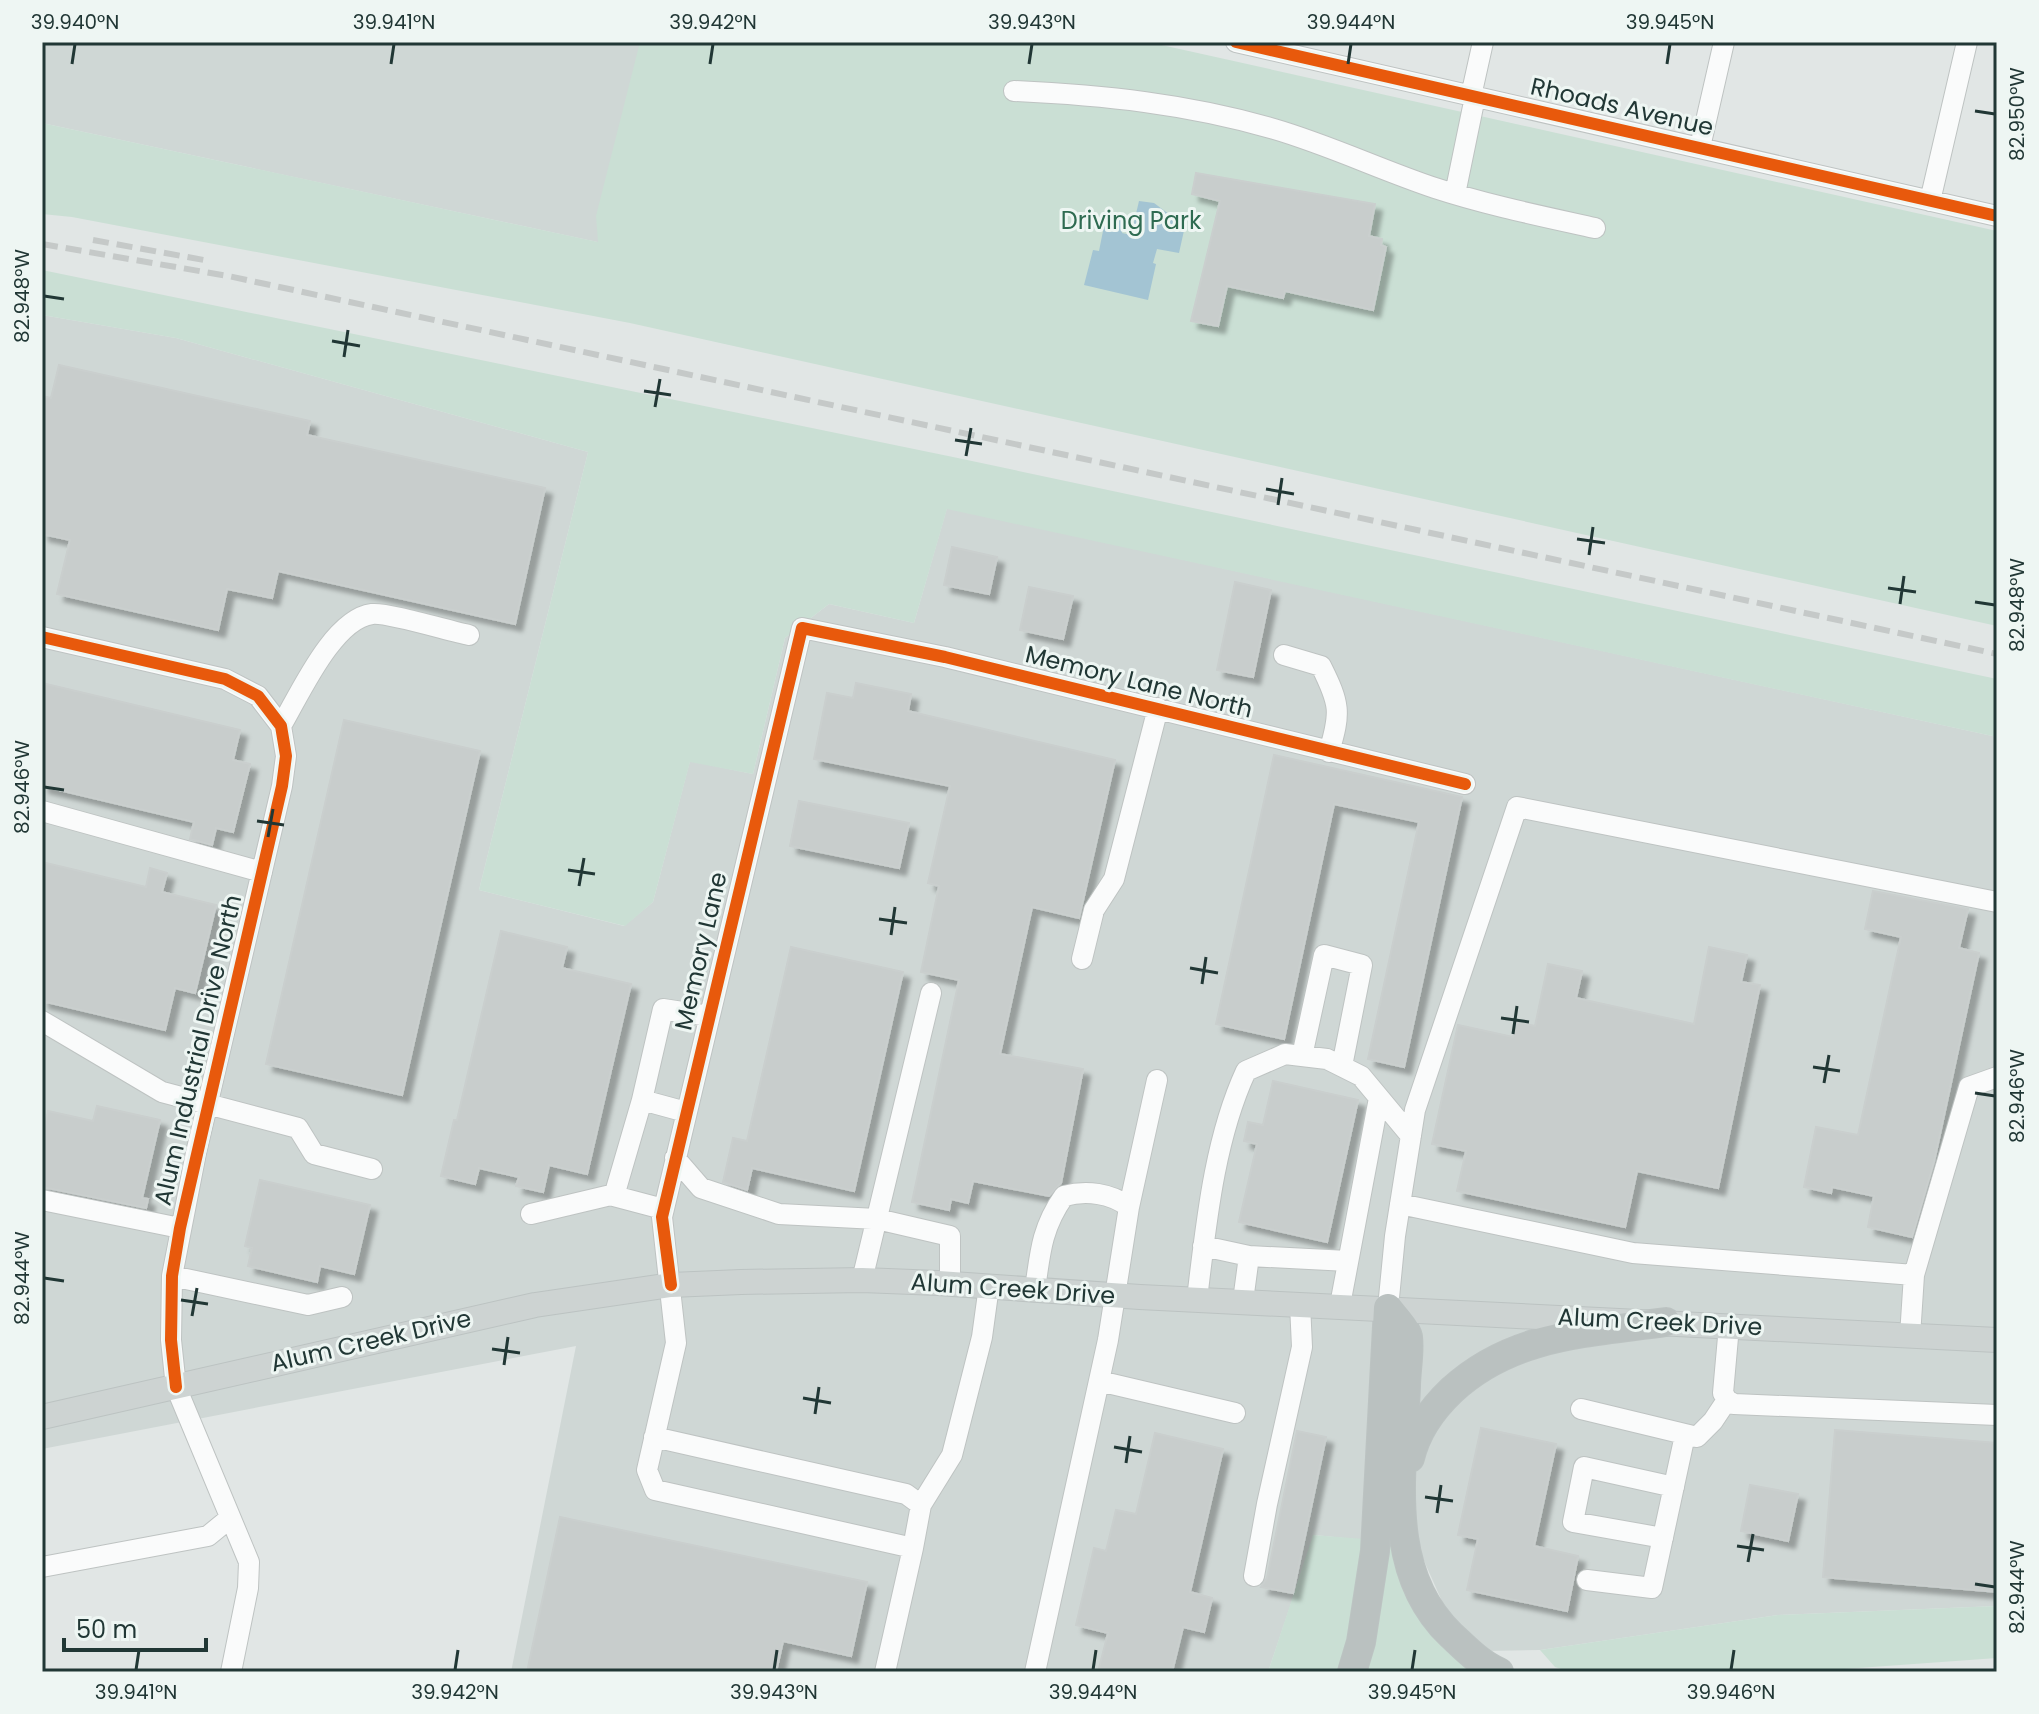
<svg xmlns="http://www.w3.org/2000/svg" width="2039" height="1714" font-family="Poppins,sans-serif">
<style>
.built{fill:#cfd7d5}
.green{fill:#cadfd4}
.water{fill:#a3c4d3}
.building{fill:#c8cdcc;stroke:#cacfce;stroke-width:2;filter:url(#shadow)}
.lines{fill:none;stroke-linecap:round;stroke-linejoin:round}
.minor-casing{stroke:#bec3c2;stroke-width:22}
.major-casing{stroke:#bcc3c2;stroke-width:26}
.highway-casing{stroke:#bcc3c2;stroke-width:30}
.minor{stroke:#fafbfb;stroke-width:20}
.major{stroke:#cdd3d2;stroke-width:24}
.highway{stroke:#bac1c0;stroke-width:28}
.rail{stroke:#c5c9c8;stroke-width:6;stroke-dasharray:16 8;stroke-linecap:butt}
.cycleway-casing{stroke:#eef6f3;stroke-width:17}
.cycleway{stroke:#e8590c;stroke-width:12}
.ticks{fill:none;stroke:#213735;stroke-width:3}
.labels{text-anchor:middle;stroke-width:6;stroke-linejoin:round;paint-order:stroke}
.street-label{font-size:24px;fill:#213735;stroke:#eef6f3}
.park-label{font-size:24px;fill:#2e6b51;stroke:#eef6f3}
.neatline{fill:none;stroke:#213735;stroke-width:3}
.ticks-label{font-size:20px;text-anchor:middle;fill:#213735}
</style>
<defs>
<filter id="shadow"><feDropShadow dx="7" dy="7" stdDeviation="2" flood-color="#0004"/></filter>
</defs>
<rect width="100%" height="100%" fill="#e1e6e5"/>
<path class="built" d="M42 42H661L616 246 42 123Z
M42 315 176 338 588 452 479 890 624 926 653 902 690 761 753 774 785 638 829 604 914 623 947 508 1997 737V1606L1778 1615 1540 1650 1484 1651 1449 1617 1417 1545 1314 1535 1268 1672H511L576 1346 42 1449Z"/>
<path class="green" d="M640 42H1148L1997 231V626L630 323 72 217 42 214V123L598 242 596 216Z
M42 270 953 457 1997 679V737L947 509 914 623 829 604 785 638 753 774 690 762 653 902 625 926 479 890 588 452 176 338 42 315Z
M1313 1535 1364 1539 1343 1672H1268Z
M1388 1542H1394L1480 1672H1366L1378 1627Z
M1997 1606V1658L1803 1672H1570L1555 1667 1540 1650 1778 1615Z"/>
<path class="water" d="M1139 201 1154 203 1185 226 1179 253 1157 249 1153 263 1156 264 1148 300 1084 285 1093 250 1099 251 1107 211 1126 215 1122 233 1131 235Z"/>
<path class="building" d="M1196 173 1375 204 1369 236 1382 239 1381 245 1386 247 1373 310 1285 291 1283 298 1227 286 1218 326 1191 321 1220 201 1192 194Z
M59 365 310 421 307 435 545 488 515 624 278 571 272 598 227 589 218 630 57 594 70 540 42 534V396L51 398Z
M952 547 997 557 989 594 944 585Z
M1235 582 1271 590 1253 677 1217 670Z
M1029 587 1073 596 1063 639 1020 630Z
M42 683 240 730 233 760 250 764 233 832 216 828 212 845 190 839 194 822 42 786Z
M856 683 911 694 908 711 1115 760 1079 918 1032 907 1000 1054 1083 1069 1061 1183 1049 1196 973 1181 968 1203 951 1199 949 1210 912 1202 959 980 921 972 939 886 928 883 950 786 814 759 827 693 853 698Z
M344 720 480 751 402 1095 266 1064Z
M1274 755 1462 797 1404 1067 1368 1059 1419 822 1334 804 1284 1039 1216 1024Z
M799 801 909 823 899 868 790 846Z
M42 862 146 887 150 868 167 873 162 892 216 905 195 993 175 988 165 1030 42 1001Z
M1873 891 1968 909 1959 948 1979 953 1934 1162 1912 1237 1868 1227 1874 1196 1832 1187 1831 1193 1804 1187 1816 1127 1858 1135 1901 937 1865 929Z
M501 931 567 947 562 968 631 984 587 1174 549 1165 543 1192 516 1186 519 1177 479 1168 475 1184 441 1176 454 1120H457Z
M791 947 903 972 854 1191 752 1168 747 1190 723 1182 733 1138 747 1141Z
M1709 947 1747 955 1741 982 1760 985 1718 1188 1637 1171 1625 1227 1457 1191 1466 1151 1432 1144 1458 1025 1513 1037 1516 1022 1535 1026 1548 964 1582 971 1576 998 1694 1024Z
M1273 1081 1358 1100 1327 1242 1239 1222 1257 1144 1244 1141 1248 1122 1263 1125Z
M97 1106 160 1120 142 1198 148 1199 146 1208 42 1187V1138L48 1111 93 1121Z
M260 1180 370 1205 354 1274 320 1266 317 1282 248 1266 252 1248 245 1246Z
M1481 1428 1556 1444 1534 1546 1578 1556 1567 1611 1467 1590 1478 1539 1458 1535Z
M1835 1430 1997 1443V1592L1823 1577Z
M1297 1431 1326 1437 1293 1593 1261 1587 1267 1578Z
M1155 1433 1223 1449 1190 1592 1212 1598 1204 1632 1183 1627 1172 1672H1098L1108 1633 1076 1625 1094 1548 1106 1551 1116 1510 1136 1514Z
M1750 1485 1798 1494 1788 1541 1741 1531Z
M560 1517 867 1582 851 1656 783 1641 776 1672H527Z"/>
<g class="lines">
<g class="minor-casing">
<path id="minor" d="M1236 42 1997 216
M1014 91C1102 95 1189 104 1274 129 1329 145 1381 170 1435 188 1487 205 1541 216 1595 228
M1471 96 1483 42
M1700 147 1724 42
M1455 194 1475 97
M1930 201 1967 42
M42 637 225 679 258 696 281 726 286 756 282 786 196 1153 172 1276 171 1340 176 1387 249 1562 248 1588 231 1672
M1284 655 1321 666C1340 704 1341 712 1329 752
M281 726C300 694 333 619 372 614 387 612 449 631 469 635
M42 811 262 872
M1082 959 1094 910 1114 879 1158 708
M42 1021 162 1092 298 1128 314 1154 372 1169
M1302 1056 1324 955 1362 965 1342 1066
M642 1100 686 1112
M675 1158 701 1188 779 1214 877 1219 950 1236V1284
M42 1200 180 1228
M1400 1204 1633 1253 1914 1275 1910 1336
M1129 1207 1157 1080
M663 1209 614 1196 642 1100 663 1009 709 1016
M531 1214 615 1194
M1203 1246 1249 1256 1243 1301
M1249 1256 1348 1261
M1914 1275 1969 1087 1997 1077
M172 1276 308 1305 342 1297
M862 1280 931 993
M1197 1299C1206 1225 1214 1140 1246 1071L1285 1054 1327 1059 1361 1076 1411 1136
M1340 1305 1379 1098
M1388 1308 1395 1236 1415 1110 1517 807 1997 902
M1729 1326 1723 1393 1727 1400 1734 1404 1997 1415
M1099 1381 1235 1413
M1581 1409 1697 1437 1713 1421 1727 1400
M654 1437 906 1494 921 1505 913 1548
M921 1505 952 1455 982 1337 989 1286
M1663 1538 1573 1522 1584 1467 1674 1487
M42 1567 208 1536 230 1518
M1254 1576 1267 1504 1302 1347 1300 1304
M1587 1580 1652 1588 1685 1435
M885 1672 913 1548 655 1490 647 1470 676 1343 662 1217 802 628 945 657 1465 784
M1035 1672 1108 1340 1129 1207C1111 1193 1086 1190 1064 1196 1042 1227 1040 1252 1035 1290"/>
</g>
<g class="major-casing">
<path id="major" d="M42 1417 535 1305 671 1285 741 1282 862 1280 938 1283 1140 1297 1997 1340"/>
</g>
<g class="highway-casing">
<path id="highway" d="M1388 1308C1394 1316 1406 1328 1408 1337 1410 1353 1406 1371 1406 1386 1403 1470 1383 1570 1451 1635 1465 1648 1480 1664 1499 1672
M1410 1458C1416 1432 1433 1408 1452 1390 1513 1334 1588 1333 1666 1322
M1352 1672 1361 1642 1375 1551 1388 1308"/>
</g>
<use href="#minor" class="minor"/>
<use href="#major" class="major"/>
<use href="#highway" class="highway"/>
<path class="rail" d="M93 240 204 260
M42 244 228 276 1997 654"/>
<g class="cycleway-casing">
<path id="cycleway" d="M1236 42 1997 216
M42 637 225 679 258 696 281 726 286 756 282 786 180 1228 172 1276 171 1340 176 1387
M671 1285 662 1217 802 628 945 657 1465 784"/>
</g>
<use href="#cycleway" class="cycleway"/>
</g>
<path class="ticks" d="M72 64 75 44M391 64 394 44M710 64 713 44M1029 64 1032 44M1348 64 1351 44M1667 64 1670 44M1975 111 1995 114M44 296 64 299M332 341 360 346M344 357 348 330M644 391 671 395M655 407 660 379M955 440 982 444M966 456 971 428M1266 489 1294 494M1278 505 1282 478M1577 539 1605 543M1589 555 1593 527M1888 588 1916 592M1975 602 1995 605M1900 604 1904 576M44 787 64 790M257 821 284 825M268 837 273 809M568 870 595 874M579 886 584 858M879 919 907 923M891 935 895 907M1190 968 1218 973M1202 984 1206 957M1501 1018 1529 1022M1513 1034 1517 1006M1813 1067 1840 1071M1824 1083 1829 1055M1975 1093 1995 1096M44 1278 64 1281M181 1300 208 1304M192 1316 197 1288M492 1349 520 1353M504 1365 508 1337M803 1398 831 1403M815 1414 819 1387M1114 1447 1142 1452M1126 1463 1130 1436M1425 1497 1453 1501M1437 1513 1441 1485M1737 1546 1764 1550M1748 1562 1753 1534M1975 1584 1995 1587M136 1670 139 1650M455 1670 458 1650M774 1670 777 1650M1093 1670 1096 1650M1412 1670 1415 1650M1731 1670 1734 1650"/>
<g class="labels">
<g class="street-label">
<text transform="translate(1622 107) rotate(13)" y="8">Rhoads Avenue</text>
<text transform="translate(1139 682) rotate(14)" y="8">Memory Lane North</text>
<text transform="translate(701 951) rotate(-77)" y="8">Memory Lane</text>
<text transform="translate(198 1050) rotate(-77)" y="8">Alum Industrial Drive North</text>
<text transform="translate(1013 1289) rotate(4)" y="8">Alum Creek Drive</text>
<text transform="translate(1660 1322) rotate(3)" y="8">Alum Creek Drive</text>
<text transform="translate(371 1341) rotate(-13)" y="8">Alum Creek Drive</text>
</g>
<g class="park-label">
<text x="1131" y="229">Driving Park</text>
</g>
</g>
<rect width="2039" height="1714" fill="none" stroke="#eef6f3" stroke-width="88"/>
<path d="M64 1638v12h142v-12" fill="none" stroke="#213735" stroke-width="4"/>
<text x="76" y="1638" font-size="24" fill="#213735" stroke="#eef6f3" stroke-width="6" paint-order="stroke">50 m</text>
<rect x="44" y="44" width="1951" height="1626" class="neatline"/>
<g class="ticks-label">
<text x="75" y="29">39.940°N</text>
<text x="394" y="29">39.941°N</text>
<text x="713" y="29">39.942°N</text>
<text x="1032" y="29">39.943°N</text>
<text x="1351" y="29">39.944°N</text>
<text x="1670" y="29">39.945°N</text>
<text transform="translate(2017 114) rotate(-90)" y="7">82.950°W</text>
<text transform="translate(22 296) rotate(-90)" y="7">82.948°W</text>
<text transform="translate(2017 605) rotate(-90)" y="7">82.948°W</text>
<text transform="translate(22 787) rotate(-90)" y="7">82.946°W</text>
<text transform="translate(2017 1096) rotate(-90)" y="7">82.946°W</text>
<text transform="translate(22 1278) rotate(-90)" y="7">82.944°W</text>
<text transform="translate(2017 1587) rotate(-90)" y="7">82.944°W</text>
<text x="136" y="1699">39.941°N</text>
<text x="455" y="1699">39.942°N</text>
<text x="774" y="1699">39.943°N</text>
<text x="1093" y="1699">39.944°N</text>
<text x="1412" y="1699">39.945°N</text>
<text x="1731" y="1699">39.946°N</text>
</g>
</svg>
